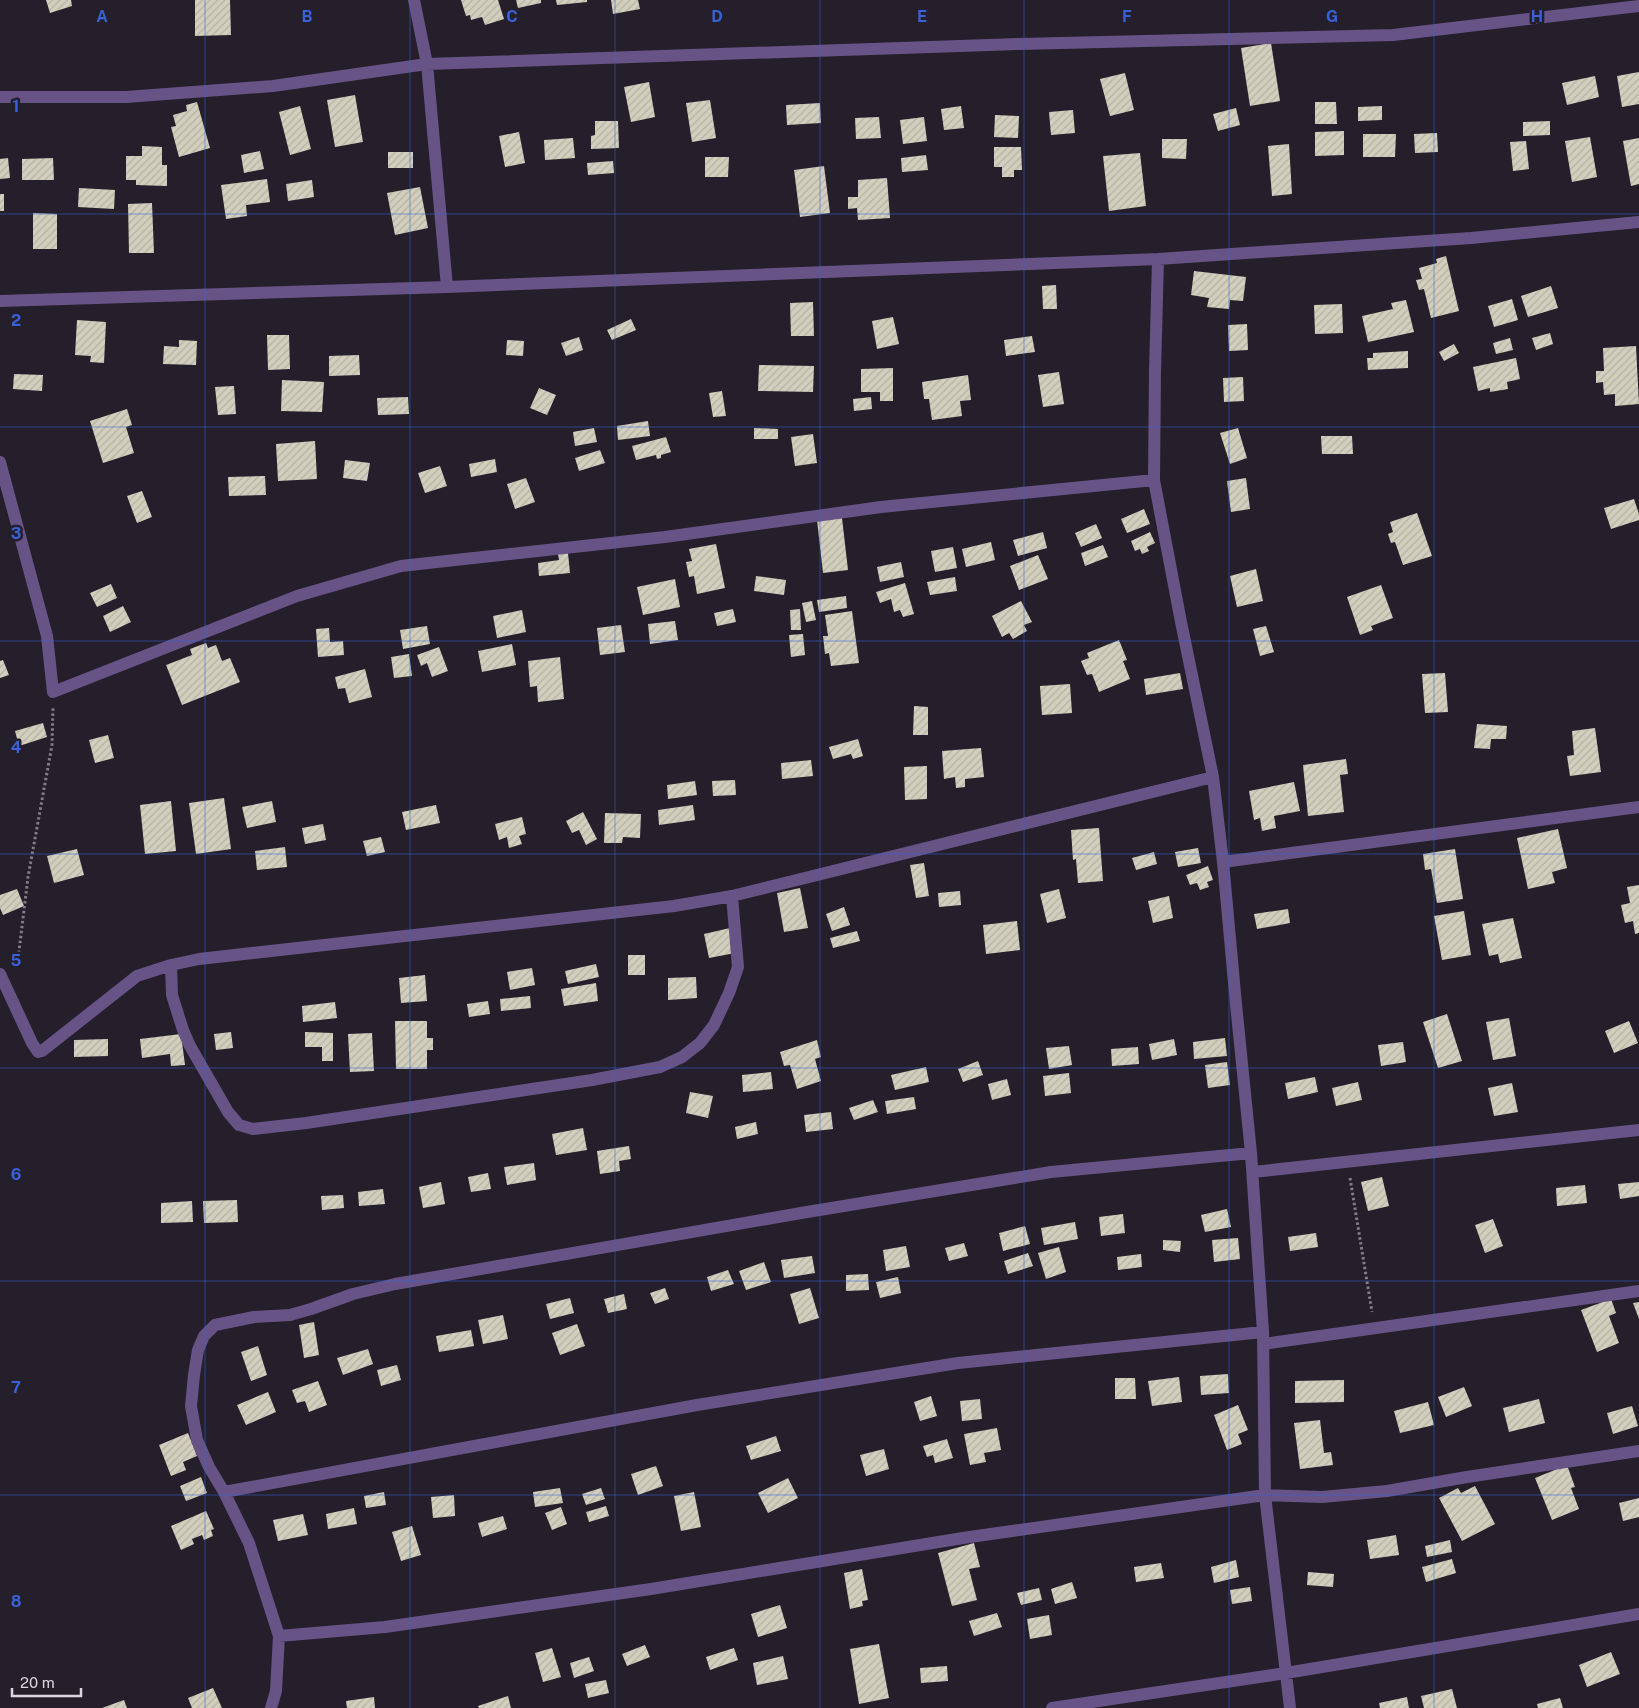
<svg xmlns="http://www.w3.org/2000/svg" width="1639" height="1708" font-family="'Public Sans',sans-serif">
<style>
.building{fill:url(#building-hatch)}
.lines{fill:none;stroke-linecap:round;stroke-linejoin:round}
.path{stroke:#827e88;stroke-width:3;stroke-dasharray:2.5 2.5;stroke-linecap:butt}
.street{stroke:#685387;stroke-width:12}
.grid{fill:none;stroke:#3962d9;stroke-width:1;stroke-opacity:0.55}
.grid-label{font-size:16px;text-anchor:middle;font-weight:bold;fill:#3962d9;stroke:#241f2b;stroke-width:5;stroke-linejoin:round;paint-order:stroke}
</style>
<defs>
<pattern id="building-hatch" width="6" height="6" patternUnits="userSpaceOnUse" patternTransform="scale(1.25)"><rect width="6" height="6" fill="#d2cfbe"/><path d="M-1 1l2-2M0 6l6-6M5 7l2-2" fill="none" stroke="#b5b2a5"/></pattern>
</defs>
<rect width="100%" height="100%" fill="#241f2b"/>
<path class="building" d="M46 0H71L72 6 50 13Z
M195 0H230L231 35 195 36Z
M461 0H498L504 19 485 25 482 17 471 20 470 15 466 16Z
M516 0H541V3L518 8Z
M556 0H587V2L557 5Z
M611 0H638L640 9 613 14Z
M1271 43 1280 101 1250 106 1241 48Z
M1639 72V104L1622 107 1617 76Z
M1125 73 1134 110 1110 116 1100 79Z
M1595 76 1599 97 1567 105 1562 83Z
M649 82 655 117 631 122 624 87Z
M355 95 363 142 335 147 327 100Z
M710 100 716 138 692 142 686 103Z
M197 102 210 148 179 157 171 127 176 126 173 115 187 111 186 105Z
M1315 102H1336L1337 124H1315Z
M820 103 821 123 787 125 786 105Z
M300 106 311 149 290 155 279 112Z
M961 106 964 128 944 130 941 109Z
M1382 106V120L1358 121V107Z
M1236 108 1240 125 1218 131 1213 114Z
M1073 110 1075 133 1051 135 1049 112Z
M995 115 1019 116 1018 138 994 137Z
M879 117 881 138 856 139 855 118Z
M924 117 927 141 903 144 900 120Z
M595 121H618L619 148 591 149V136L595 135Z
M1550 121V135L1523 136V122Z
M1344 131V155L1315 156V132Z
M519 132 525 163 505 167 499 136Z
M1437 133 1438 152 1415 153 1414 134Z
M1363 134H1396L1395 157H1363Z
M1590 137 1597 177 1572 182 1565 141Z
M573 138 575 158 545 160 544 140Z
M1639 138V184L1631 186 1623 141Z
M1162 139H1187L1186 159 1162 158Z
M1526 141 1529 169 1513 171 1510 142Z
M1289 144 1292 194 1272 196 1268 146Z
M142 146 162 147V165H167V186L136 185V180H126V156H142Z
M994 147H1021L1022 170H1014V177H1002V167H994Z
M260 151 264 169 244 173 241 155Z
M388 152H413V168H388Z
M1140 153 1146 206 1109 211 1103 156Z
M926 155 928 170 902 172 901 158Z
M705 157H729L728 177H705Z
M8 158 10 178 0 179V159Z
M53 158 54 180H22V159Z
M613 161 614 173 588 175 587 163Z
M824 166 830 213 800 217 794 170Z
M887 178 890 218 858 220 857 208 848 209V197H858V180Z
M267 179 270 202 246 205 247 216 226 219 221 185Z
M312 180 314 197 288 201 286 184Z
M420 187 428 228 395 235 387 193Z
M79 188 115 190 114 209 78 207Z
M0 194H4V211H0Z
M152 203 154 253H129L128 204Z
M33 213 57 214V249H33Z
M1446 256 1459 311 1431 318 1424 289 1419 290 1416 280 1422 279 1419 268 1437 263 1436 259Z
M1194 271 1246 277 1243 301 1230 300 1229 309 1207 307 1209 298 1191 295Z
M1056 285 1057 309H1043L1042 286Z
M1551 286 1558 308 1528 317 1521 296Z
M1512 299 1518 320 1494 327 1488 306Z
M1406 300 1414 332 1368 342 1362 316 1393 309 1391 303Z
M813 302 814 336H791L790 303Z
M1342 304 1343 333 1315 334 1314 305Z
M893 317 899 344 877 349 872 321Z
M631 319 636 330 612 340 607 330Z
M77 320 106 322 104 363 90 362 91 356 75 355Z
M1247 324 1248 350 1229 351 1228 325Z
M1550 333 1553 344 1536 350 1532 338Z
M267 335H289L290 369 268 370Z
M1032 336 1035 352 1006 356 1004 340Z
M579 337 583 350 566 356 561 343Z
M1510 338 1513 350 1496 354 1493 343Z
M179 340 197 341 196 365 163 364 164 346 179 347Z
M507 340 524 341 523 356 506 355Z
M1454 344 1459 353 1444 361 1439 352Z
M1636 346 1639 404 1615 406V394L1604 395 1603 382 1596 383V371H1604L1603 348Z
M1408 351V368L1368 370 1367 358H1373V353Z
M359 355 360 375 329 376V356Z
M1516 358 1520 379 1507 382 1508 389 1490 392V388L1478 391 1473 367Z
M759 365 814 366 813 392 758 391Z
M893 368V401H880V392H861V369Z
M1059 372 1064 404 1043 407 1038 375Z
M14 374 43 375 42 391 13 389Z
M968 375 971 400 960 401 962 416 932 420 929 399H924L922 382Z
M1243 377 1244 401 1224 402 1223 378Z
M282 380 324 382 322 412 281 411Z
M234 386 236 414 218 415 215 387Z
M539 388 556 395 547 415 530 408Z
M722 391 726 416 713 417 709 393Z
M408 397 409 414 378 415 377 398Z
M871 397 872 409 854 411 853 399Z
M127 409 132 425 126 427 134 453 103 463 90 421Z
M648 421 650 436 618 440 617 426Z
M594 428 597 442 575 446 573 432Z
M754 428 778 429V439H754Z
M1238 428 1247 458 1230 464 1220 433Z
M813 434 817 463 795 466 791 437Z
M1321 436H1352L1353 454H1322Z
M666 437 671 452 661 455V458L657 459 656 455 636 460 632 446Z
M315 441 317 479 278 481 276 444Z
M600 450 605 463 579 471 575 458Z
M495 459 497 472 471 477 469 464Z
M345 460 370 463 367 481 343 478Z
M440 466 447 486 425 493 418 473Z
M265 476 266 495 229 496 228 477Z
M526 478 535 502 515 509 507 484Z
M1246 478 1250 509 1231 512 1227 481Z
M142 491 152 517 137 523 127 496Z
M1634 499 1639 514V520L1611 529 1604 508Z
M1144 509 1150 524 1127 533 1121 519Z
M1417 513 1432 556 1403 565 1395 542 1391 543 1388 534 1393 532 1390 522Z
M842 518 848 570 823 573 817 520Z
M1096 524 1102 538 1081 547 1075 533Z
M1043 532 1047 548 1018 556 1013 540Z
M1150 532 1155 543 1147 547 1149 551 1142 554 1140 549 1135 551 1131 541Z
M991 542 995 560 966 567 962 549Z
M716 544 725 588 697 594 694 576 689 577 686 562 692 561 689 549Z
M1103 545 1108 557 1085 566 1081 553Z
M953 547 957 568 935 572 931 551Z
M568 553 570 573 539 576 538 563 559 560 558 554Z
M1038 555 1048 579 1019 590 1010 566Z
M901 562 904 577 880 582 877 567Z
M1256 569 1263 601 1237 607 1230 576Z
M756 576 786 580 784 595 754 591Z
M955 577 957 591 930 595 927 582Z
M675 579 680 607 643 615 637 587Z
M905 583 914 614 903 617 900 610 894 612 891 599 880 603 876 592Z
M111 584 117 598 97 607 90 593Z
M1381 585 1393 618 1371 626 1373 630 1360 635 1347 597Z
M846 596 847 608 819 612 817 600Z
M812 601 816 620 806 622 802 603Z
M1021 601 1032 622 1024 625 1027 631 1013 639 1009 633 1002 637 992 616Z
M123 606 131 622 110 632 103 616Z
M733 609 736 622 717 626 714 613Z
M800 609 801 630H791L790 610Z
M522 610 526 632 497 638 493 616Z
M852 611 859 663 831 666 829 653 825 654 823 636H828L825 615Z
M675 621 678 640 650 644 648 624Z
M621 625 625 652 600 655 597 628Z
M427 626 430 644 403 649 400 630Z
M1266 626 1274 652 1260 656 1253 629Z
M329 628 330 642 343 641 344 655 318 657 316 629Z
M803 634 805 655 791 657 789 635Z
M1119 640 1127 660 1123 661 1130 679 1099 692 1092 674 1087 675 1081 661 1089 658 1087 653Z
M206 643 208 648 216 645 222 661 230 658 240 682 182 705 166 665 192 655 190 649Z
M512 644 516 665 482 672 478 651Z
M439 647 448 671 432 677 427 663 421 666 417 655Z
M409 654 412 676 394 678 391 657Z
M560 657 564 699 538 702 537 686 530 687 528 661Z
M3 660 9 675 0 678V661Z
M365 669 372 697 349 703 345 688 338 689 335 677Z
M1180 673 1183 689 1146 695 1144 679Z
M1445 673 1448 712 1425 713 1422 674Z
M1070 684 1072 713 1042 715 1040 686Z
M914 706 928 707V735H913Z
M43 723 47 737 19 746 15 731Z
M1477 724 1507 726 1506 739H1491L1490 749 1474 748Z
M1595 728 1601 772 1570 776 1567 756 1574 755 1572 731Z
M108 735 114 758 95 763 89 740Z
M858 739 863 756 853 759 851 754 833 759 829 747Z
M981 748 984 777 965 779V787L956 788 955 777 944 779 942 751Z
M1346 759 1348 774 1340 775 1344 812 1308 816 1303 765Z
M811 760 813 776 782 779 781 763Z
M927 766V799L905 800 904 767Z
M735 780 736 795 713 796 712 781Z
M695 781 697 795 668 799 667 785Z
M1294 782 1300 811 1274 816 1276 828 1262 831 1260 818 1254 820 1249 791Z
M224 798 231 849 196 854 189 803Z
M171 801 176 851 145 854 140 805Z
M272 801 276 822 247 828 242 807Z
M436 805 440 823 406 830 402 812Z
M693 805 695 820 659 825 658 810Z
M583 812 597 839 586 845 579 830 572 833 566 821Z
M605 813 641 814 640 838 623 837 622 843H604Z
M522 817 526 834 519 836 522 844 509 848 507 837 499 840 495 824Z
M323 824 326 840 305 844 302 828Z
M1099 828 1103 881 1078 883 1076 859 1073 860 1071 830Z
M1558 829 1567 868 1552 872 1555 883 1528 889 1517 838Z
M381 837 385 852 367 856 363 841Z
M285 847 287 867 257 870 255 851Z
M1198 848 1201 863 1178 867 1175 852Z
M77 849 84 875 54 883 47 856Z
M1455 849 1463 899 1437 903 1431 869 1425 870 1423 854Z
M1154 852 1157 864 1136 870 1132 858Z
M924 863 929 896 916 898 910 865Z
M1208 866 1213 880 1207 882 1209 887 1200 890 1197 883 1190 885 1186 875Z
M1639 885V933L1635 934 1633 921 1625 923 1621 905 1630 903 1627 887Z
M800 888 808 928 784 932 777 893Z
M17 889 24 906 3 915 0 908V895Z
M1059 889 1066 918 1047 923 1040 894Z
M960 891 961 905 939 907 938 893Z
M1169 896 1173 918 1153 923 1148 901Z
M844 907 850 925 832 931 826 914Z
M1288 909 1290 923 1257 929 1254 914Z
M1464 911 1471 955 1442 960 1434 916Z
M1513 918 1522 958 1500 963 1498 954 1489 956 1482 924Z
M1017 921 1020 950 986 954 983 925Z
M730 928 735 953 709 958 704 934Z
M857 931 860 941 833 948 830 938Z
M628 955H645V975H628Z
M596 964 599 977 568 984 565 971Z
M532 968 535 985 510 990 507 972Z
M425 975 427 1001 401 1003 399 978Z
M696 977 697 998 668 1000V978Z
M596 983 598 1001 564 1006 561 989Z
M530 996 531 1008 501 1011 500 999Z
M488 1001 490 1014 469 1017 467 1004Z
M335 1002 337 1018 303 1022 302 1006Z
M1447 1014 1462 1061 1438 1068 1423 1022Z
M1509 1018 1516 1056 1493 1060 1486 1022Z
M395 1021H427V1038H433V1050H427V1069H396Z
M1629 1021 1638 1043 1614 1053 1605 1031Z
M231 1032 233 1048 216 1050 214 1034Z
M305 1032 333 1033V1061H322V1047H305Z
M372 1033 374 1071 350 1072 348 1034Z
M181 1034 185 1065 171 1066 170 1054 142 1058 140 1039Z
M1225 1038 1227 1056 1194 1059 1193 1042Z
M108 1039V1056L74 1057V1040Z
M1174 1039 1177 1055 1152 1060 1149 1044Z
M817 1040 821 1057 815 1059 821 1081 797 1089 790 1065 784 1066 780 1052Z
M1403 1042 1406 1062 1381 1066 1378 1045Z
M1069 1046 1072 1065 1049 1069 1046 1048Z
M1138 1047 1139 1064 1112 1066 1111 1049Z
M978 1061 983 1075 963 1082 958 1069Z
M1227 1062 1230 1085 1208 1088 1205 1065Z
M926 1067 929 1082 895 1090 891 1075Z
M771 1072 773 1089 743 1092 742 1075Z
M1069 1073 1071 1093 1045 1096 1043 1076Z
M1315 1077 1318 1092 1288 1099 1285 1083Z
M1007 1079 1011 1095 992 1100 988 1084Z
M1358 1082 1362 1100 1336 1106 1332 1088Z
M1512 1083 1518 1112 1494 1116 1488 1088Z
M690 1092 713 1096 708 1118 686 1113Z
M914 1097 916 1109 887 1114 885 1101Z
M873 1100 878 1112 854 1120 849 1108Z
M831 1112 833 1129 806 1132 804 1115Z
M756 1122 758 1134 737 1139 735 1127Z
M583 1128 587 1150 556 1155 552 1134Z
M629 1146 631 1159 619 1161 620 1171 600 1174 597 1151Z
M534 1163 536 1180 507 1185 504 1167Z
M488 1173 491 1189 471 1192 468 1177Z
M1382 1177 1389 1206 1368 1211 1361 1182Z
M441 1182 445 1204 423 1208 419 1187Z
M1639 1182V1196L1620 1199 1618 1184Z
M1585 1185 1587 1203 1557 1206 1556 1188Z
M383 1189 385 1204 359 1206 358 1192Z
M343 1195 344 1208 322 1210 321 1196Z
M237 1200 238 1222 204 1223 203 1201Z
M192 1201 193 1222 161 1223V1203Z
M1227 1209 1231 1227 1205 1232 1201 1215Z
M1123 1214 1125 1233 1101 1236 1099 1217Z
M1493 1219 1503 1246 1485 1253 1475 1225Z
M1075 1222 1078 1239 1044 1245 1041 1228Z
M1025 1226 1030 1244 1003 1251 999 1233Z
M1316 1233 1318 1247 1290 1251 1288 1237Z
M1238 1238 1240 1259 1214 1262 1212 1240Z
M1163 1240 1181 1241 1180 1252 1163 1250Z
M964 1243 968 1256 949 1261 945 1248Z
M906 1246 910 1267 886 1271 883 1250Z
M1059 1247 1066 1272 1046 1279 1038 1253Z
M1028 1253 1033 1266 1008 1274 1004 1261Z
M1141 1254 1142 1267 1118 1270 1117 1257Z
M812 1256 815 1273 784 1278 781 1260Z
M764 1262 771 1282 746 1290 739 1271Z
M728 1270 734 1284 711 1291 707 1277Z
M868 1274 869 1290 846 1291V1275Z
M898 1277 901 1293 880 1298 876 1282Z
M665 1288 669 1299 655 1304 650 1293Z
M810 1288 819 1318 799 1324 790 1294Z
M624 1294 627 1309 608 1313 604 1299Z
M570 1298 574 1313 550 1319 546 1304Z
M1611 1299 1616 1313 1609 1316 1619 1343 1597 1352 1581 1310Z
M1639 1302V1319L1633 1303Z
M503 1315 508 1339 483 1344 478 1320Z
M314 1322 319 1355 304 1358 299 1325Z
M577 1324 585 1346 560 1355 552 1333Z
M471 1330 474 1346 439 1352 436 1336Z
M258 1346 267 1375 251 1381 241 1352Z
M368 1349 373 1364 343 1375 337 1358Z
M397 1365 401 1380 381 1386 377 1370Z
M1228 1374 1229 1393 1201 1395 1200 1376Z
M1179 1377 1182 1402 1152 1406 1148 1381Z
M1115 1378H1135L1136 1399H1115Z
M1344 1380V1402L1295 1403V1381Z
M318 1381 327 1405 309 1412 305 1401 297 1403 292 1390Z
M1464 1387 1472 1406 1446 1417 1438 1397Z
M268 1392 276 1412 246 1425 237 1405Z
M931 1396 937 1416 920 1421 914 1402Z
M980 1399 982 1419 962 1421 960 1401Z
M1539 1399 1545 1423 1509 1432 1503 1408Z
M1428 1402 1434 1425 1400 1433 1394 1411Z
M1238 1405 1248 1430 1238 1434 1242 1444 1227 1450 1214 1415Z
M1632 1406 1638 1426 1613 1434 1607 1413Z
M1320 1420 1324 1453 1331 1452 1333 1465 1300 1469 1294 1423Z
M997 1428 1001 1450 984 1453 986 1462 970 1465 964 1434Z
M188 1433 197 1456 183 1462 186 1470 171 1476 159 1445Z
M776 1436 781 1451 751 1460 746 1446Z
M947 1439 953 1458 935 1463 933 1455 927 1457 923 1446Z
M884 1449 889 1469 866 1476 860 1455Z
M1567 1465 1575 1487 1571 1488 1579 1509 1552 1520 1535 1478Z
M656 1466 663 1486 638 1495 631 1474Z
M201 1477 207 1493 186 1501 180 1486Z
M788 1478 798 1498 768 1513 758 1493Z
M1475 1486 1495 1524 1462 1541 1439 1498 1458 1488 1461 1493Z
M560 1488 563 1503 535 1507 533 1492Z
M601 1488 605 1499 586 1505 582 1494Z
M384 1492 386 1505 366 1508 364 1496Z
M694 1492 701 1527 681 1531 674 1496Z
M454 1495 455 1516 433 1518 431 1497Z
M1639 1498V1517L1623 1521 1619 1503Z
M606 1506 609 1516 589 1522 586 1512Z
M561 1507 567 1524 552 1530 545 1513Z
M354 1508 357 1524 328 1529 326 1514Z
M206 1511 214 1529 211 1530 213 1536 204 1540 202 1535 192 1539 194 1544 181 1550 171 1526Z
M303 1514 308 1535 278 1541 273 1520Z
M503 1516 507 1529 482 1537 478 1523Z
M412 1526 421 1555 401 1561 392 1532Z
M1396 1535 1399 1555 1370 1559 1367 1540Z
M1450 1540 1452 1552 1427 1557 1425 1546Z
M974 1543 980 1567 969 1569 977 1600 952 1606 938 1553Z
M1452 1559 1456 1573 1426 1582 1422 1567Z
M1236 1560 1239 1577 1214 1583 1211 1567Z
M1161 1563 1164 1578 1136 1582 1134 1567Z
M862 1569 868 1600 862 1601 863 1606 850 1609 844 1573Z
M1308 1572 1334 1574 1333 1587 1307 1585Z
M1072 1582 1077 1598 1055 1604 1051 1589Z
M1250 1587 1252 1601 1232 1604 1230 1590Z
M1039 1588 1042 1600 1021 1605 1017 1593Z
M780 1605 787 1628 758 1637 751 1614Z
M997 1613 1002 1627 974 1636 969 1621Z
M1049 1615 1052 1635 1030 1639 1027 1619Z
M879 1644 889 1698 859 1704 850 1649Z
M645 1645 650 1657 627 1666 622 1654Z
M552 1648 561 1677 543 1682 535 1653Z
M734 1648 738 1660 710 1670 706 1657Z
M1611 1652 1620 1674 1587 1687 1579 1665Z
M783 1656 788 1679 757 1685 753 1663Z
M589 1657 594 1671 574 1678 570 1663Z
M947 1666 948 1681 921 1683 920 1668Z
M606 1680 609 1693 588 1698 585 1684Z
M213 1688 222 1708H192L188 1698Z
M1452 1689 1457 1708H1424L1421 1696Z
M508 1696 511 1708H479L478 1706Z
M374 1697 375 1708H347L346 1701Z
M1407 1697 1409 1708H1380L1379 1703Z
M1560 1698 1563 1708H1538L1537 1704Z
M124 1700 127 1708H102Z"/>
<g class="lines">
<path class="path" d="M17 968 28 877 52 745 53 707
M1350 1178 1372 1312"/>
<path class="street" d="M414 0 427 64 447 287
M0 97H126L273 86 427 64 1019 44 1393 35 1639 6
M1158 259 1155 372 1154 480 1181 622 1213 777 1223 862 1236 1004 1251 1153 1263 1332 1265 1495 1290 1708
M0 301 447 287 1158 259 1471 238 1639 222
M0 462 47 636 53 692 297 596 401 566 665 537 881 507 1154 480
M1223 862 1639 807
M171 965 172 995 183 1030 190 1046 228 1112 239 1125 253 1129 306 1123 592 1080 660 1067 682 1057 700 1043 714 1025 729 993 738 967 732 896
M0 974 32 1043 38 1052 42 1051 137 976 171 965 199 959 674 906 732 896 1213 777
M1253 1172 1639 1130
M1263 1344 1639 1291
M224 1492 697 1405 958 1363 1263 1332
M279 1636 385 1627 651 1589 963 1538 1265 1495 1322 1497 1387 1491 1467 1477 1639 1451
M271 1708 276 1691 279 1636 249 1543 224 1492 209 1467 197 1440 191 1406 194 1375 198 1350 204 1336 215 1325 254 1317 290 1315 311 1309 353 1294 395 1284 801 1213 1051 1172 1251 1153
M1052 1708 1286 1673 1639 1614"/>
</g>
<path class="grid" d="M205 0V1708M410 0V1708M615 0V1708M820 0V1708M1024 0V1708M1229 0V1708M1434 0V1708M0 214H1639M0 427H1639M0 641H1639M0 854H1639M0 1068H1639M0 1281H1639M0 1495H1639"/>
<g class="grid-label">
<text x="102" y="22">A</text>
<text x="307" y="22">B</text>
<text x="512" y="22">C</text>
<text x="717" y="22">D</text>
<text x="922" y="22">E</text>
<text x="1127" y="22">F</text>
<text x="1332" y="22">G</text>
<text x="1537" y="22">H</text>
<text x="16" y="112">1</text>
<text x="16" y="326">2</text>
<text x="16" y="539">3</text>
<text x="16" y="753">4</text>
<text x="16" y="966">5</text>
<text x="16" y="1180">6</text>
<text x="16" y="1393">7</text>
<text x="16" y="1607">8</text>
</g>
<path d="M12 1688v8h69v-8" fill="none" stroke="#d9d6de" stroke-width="2.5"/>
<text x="20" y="1688" font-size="15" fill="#d9d6de" stroke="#241f2b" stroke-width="4" paint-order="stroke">20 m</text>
</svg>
